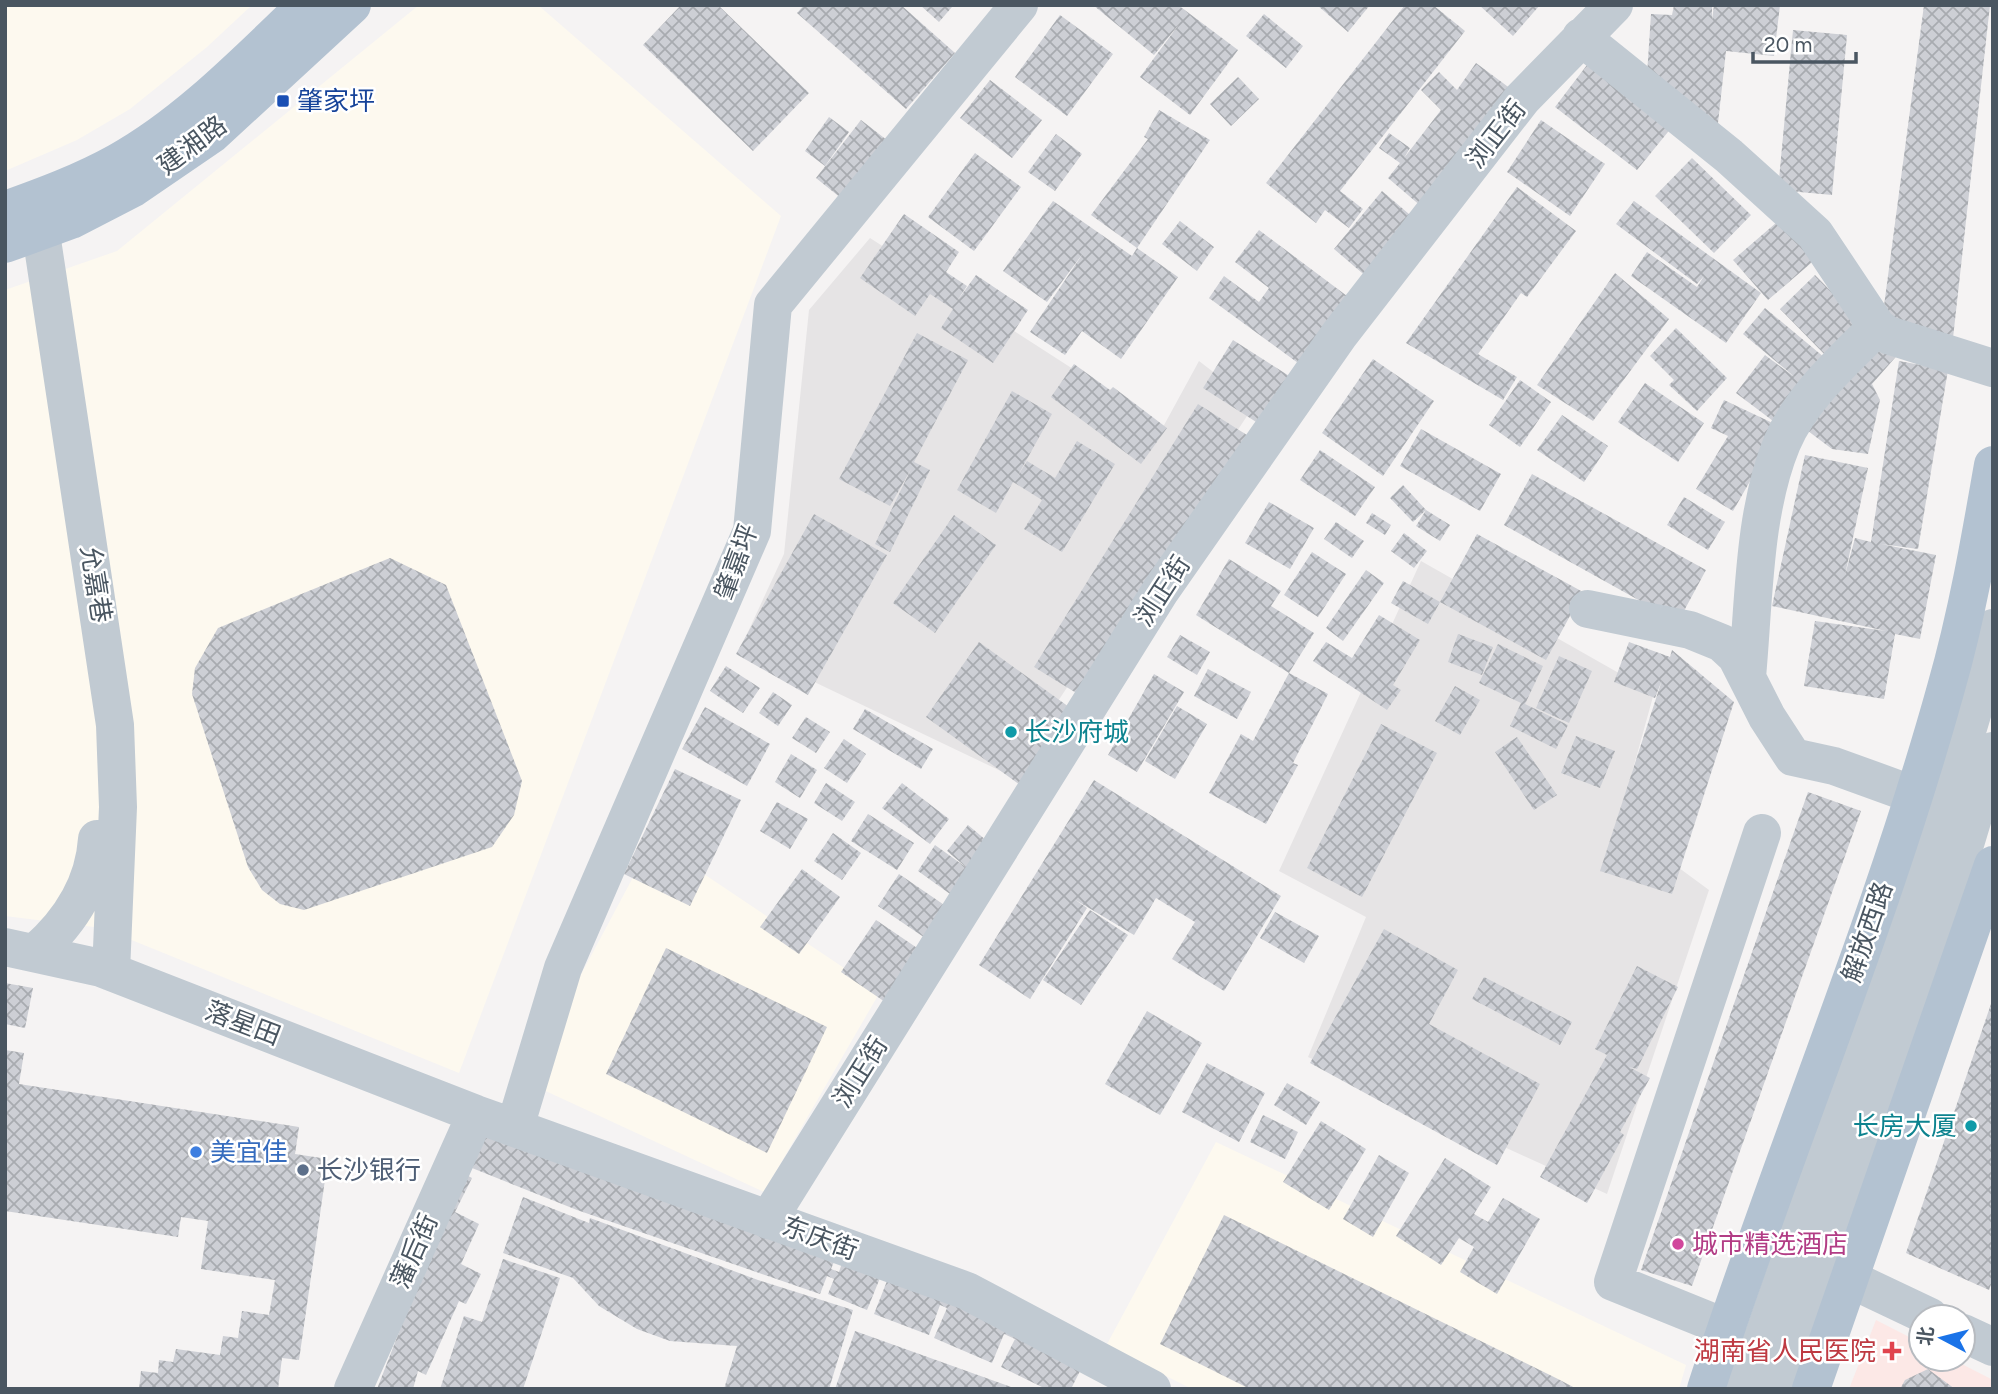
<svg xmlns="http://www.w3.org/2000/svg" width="1998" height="1394" font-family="Figtree,'Noto Sans SC',sans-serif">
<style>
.commercial{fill:#fdf9ef}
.education{fill:#e6e4e5}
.medical{fill:#fce8e6}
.building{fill:url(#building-cross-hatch)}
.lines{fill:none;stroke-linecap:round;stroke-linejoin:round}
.minor{stroke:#c1cad2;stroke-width:38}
.major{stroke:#b3c2d1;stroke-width:38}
.transit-dot{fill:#1a4fb4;stroke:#fff;stroke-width:2.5}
.culture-dot{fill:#0f9aa8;stroke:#fff;stroke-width:2.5}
.shop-dot{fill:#3f7fe0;stroke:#fff;stroke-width:2.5}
.service-dot{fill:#5c6f8a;stroke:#fff;stroke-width:2.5}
.hotel-dot{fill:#d1479c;stroke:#fff;stroke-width:2.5}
.health-dot{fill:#e0444e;stroke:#fff;stroke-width:2.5}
.labels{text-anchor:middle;stroke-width:5;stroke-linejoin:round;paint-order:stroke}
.transit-label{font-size:26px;fill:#164399;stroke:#fff;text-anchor:start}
.street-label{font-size:26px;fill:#4a5661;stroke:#fff}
.culture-label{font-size:26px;fill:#0d838f;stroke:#fff;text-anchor:start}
.shop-label{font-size:26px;fill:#366cbe;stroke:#fff;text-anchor:start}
.service-label{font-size:26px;fill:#4e5e75;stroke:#fff;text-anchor:start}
.hotel-label{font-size:26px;fill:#b23c85;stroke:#fff;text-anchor:start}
.health-label{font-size:26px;fill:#be3a42;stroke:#fff;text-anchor:end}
</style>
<defs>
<pattern id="building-cross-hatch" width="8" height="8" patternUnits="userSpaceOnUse" patternTransform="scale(1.75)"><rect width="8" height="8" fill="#cdcfd5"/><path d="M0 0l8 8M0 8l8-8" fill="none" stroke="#a8abb0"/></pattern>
</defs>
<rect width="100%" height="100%" fill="#f5f3f3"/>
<path class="commercial" d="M5 5H252L207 47 130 109 77 140 5 171Z
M419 5H538L781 216 459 1073 102 928 5 916V290L117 251Z
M653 840 880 992 764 1192 524 1081Z
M1216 1142 1686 1365 1679 1389H1192L1106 1346Z"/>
<path class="education" d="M870 238 1163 427 1199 361 1255 404 1009 775 741 647 784 554 809 310Z
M1421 561 1654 693 1618 823 1709 890 1607 1194 1308 1057 1366 917 1279 871Z"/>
<path class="medical" d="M1876 1320 1921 1343V1359H1952L1993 1380V1389H1849Z"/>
<path class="building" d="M681 5H718L809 93 753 151 643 45Z
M804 5H901L955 53 906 109 797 13Z
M920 5H950L952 7 939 22Z
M1093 5H1178L1238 50 1190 115 1140 77 1180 23 1154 55Z
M1317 5H1370L1348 32Z
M1405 5H1433L1465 31 1340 191 1363 209 1349 228 1325 210 1316 223 1266 183Z
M1479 5H1540L1513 36Z
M1674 5H1712V20L1714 5H1780L1774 56 1726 51 1716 141 1647 75 1651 14 1672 15Z
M1924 5H1990L1953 338 1882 321Z
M1264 14 1303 46 1286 68 1246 36Z
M1060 15 1113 54 1067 116 1015 77Z
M1793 30 1847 35 1832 195 1778 190Z
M1590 61 1672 127 1637 170 1555 107Z
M1476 63 1511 89 1422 207 1388 178 1400 163 1379 148 1389 133 1410 148 1404 158 1441 110 1421 90 1439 72 1457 90Z
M1238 77 1259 99 1231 126 1210 104Z
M990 80 1042 120 1012 158 960 118Z
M1159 110 1210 140 1137 248 1091 215 1148 139 1144 137Z
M829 117 849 132 825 166 805 151Z
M861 120 892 144 847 203 816 178Z
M1541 120 1605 164 1570 216 1507 172Z
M1056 134 1082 154 1055 191 1028 172Z
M975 153 1021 187 974 251 928 217Z
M1692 158 1751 215 1714 253 1655 196Z
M1517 187 1576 231 1527 297 1521 293 1478 354 1517 377 1503 400 1406 343Z
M1382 191 1416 220 1368 278 1334 249Z
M1053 201 1132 256 1137 248 1178 277 1121 359 1082 331 1065 355 1030 332 1084 252 1047 302 1003 271Z
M1634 201 1761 293 1726 343 1631 276 1647 252 1697 287 1704 276 1697 284 1616 224Z
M904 214 959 252 946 272 967 286 955 304 976 275 1028 310 993 363 941 328 953 309 930 294 915 316 860 278Z
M1783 217 1818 257 1768 300 1733 260Z
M1180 221 1214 247 1197 271 1162 244Z
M1259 230 1347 296 1298 363 1209 298 1224 276 1259 302 1269 288 1235 262Z
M1615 273 1669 319 1593 421 1537 385Z
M1815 275 1868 329 1833 363 1780 309Z
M1765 308 1831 363 1781 427 1736 393 1765 355 1796 378 1743 334Z
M1676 328 1727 378 1697 411 1669 385 1674 380 1650 356Z
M917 333 968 360 914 462 930 470 890 552 875 544 911 469 890 506 839 479Z
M1233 340 1294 379 1264 427 1203 388Z
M1860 349 1901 351 1872 384 1880 400 1868 454 1832 449 1800 425Z
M1373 359 1434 401 1383 476 1322 433Z
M1899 361 1948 370 1918 549 1881 544 1936 555 1920 639 1895 634 1884 699 1804 686 1815 621 1886 631 1772 606 1805 455 1868 468 1845 575 1855 538 1871 542Z
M1074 364 1110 390 1113 387 1167 428 1141 464 1051 397Z
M1520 380 1551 402 1520 447 1489 425Z
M1645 383 1704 423 1678 462 1618 422Z
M1012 391 1052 414 1017 477 1027 461 1055 478 1077 441 1115 464 1062 552 1024 529 1042 500 1013 482 996 513 957 490Z
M1724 400 1781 427 1733 511 1696 489 1728 436 1711 428Z
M1198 404 1250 437 1086 699 1034 667Z
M1562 415 1608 446 1584 482 1537 450Z
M1421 429 1501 474 1480 511 1400 466Z
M1320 450 1375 487 1355 516 1300 480Z
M1532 474 1706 570 1678 622 1504 525Z
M1403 485 1426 510 1413 522 1390 498Z
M1684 497 1725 522 1708 550 1667 525Z
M1269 502 1314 528 1290 569 1245 543Z
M1426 510 1450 525 1440 541 1416 526Z
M1372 513 1391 525 1385 535 1366 523Z
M814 514 887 555 808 695 736 654Z
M954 515 996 545 935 633 893 603Z
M1336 522 1364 541 1352 558 1324 539Z
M1404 533 1427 551 1414 568 1391 551Z
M1477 534 1583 592 1546 660 1440 602Z
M1312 552 1346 574 1318 617 1284 595Z
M390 558 446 585 522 781 514 815 492 847 304 910 280 904 262 890 248 867 192 694 195 668 218 628Z
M1229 559 1281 591 1271 606 1314 633 1289 673 1196 615Z
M1366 570 1384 583 1343 641 1326 628Z
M1403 581 1440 602 1428 624 1391 603Z
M1379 615 1420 640 1393 685 1401 690 1387 710 1313 661 1326 642 1352 658Z
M1458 634 1493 647 1482 675 1448 662Z
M1180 635 1210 652 1197 675 1167 657Z
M979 642 1076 712 1023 787 926 717Z
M1629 642 1670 657 1672 650 1734 702 1672 894 1600 871 1662 680 1655 698 1614 682Z
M1498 644 1543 666 1525 704 1568 725 1556 749 1510 726 1521 703 1479 683Z
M1559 656 1592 671 1569 723 1536 708Z
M726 666 760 688 743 713 710 691Z
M1208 669 1251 692 1237 719 1194 696Z
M1289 673 1328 694 1293 763 1298 765 1266 824 1209 793 1241 734 1253 741Z
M1154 674 1184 692 1137 772 1108 755Z
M1455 686 1480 700 1460 735 1435 721Z
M773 692 792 705 778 726 759 713Z
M1177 706 1207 724 1175 779 1145 761Z
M705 707 770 744 747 786 682 749Z
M865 709 933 749 921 769 853 729Z
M806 717 830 732 816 753 792 738Z
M1381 724 1437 753 1362 897 1307 868Z
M1576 736 1615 751 1600 788 1561 773Z
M1517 737 1557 795 1534 810 1495 752Z
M844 739 866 754 847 783 824 768Z
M791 754 817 770 800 798 775 782Z
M675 769 741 800 690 906 624 874Z
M1094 780 1281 896 1224 991 1172 959 1195 922 1156 898 1134 935 1074 899 1087 908 1030 999 979 965Z
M826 783 855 802 842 821 814 803Z
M902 783 949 819 930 844 882 808Z
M1808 792 1861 811 1692 1286 1641 1270Z
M777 802 808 819 790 849 760 831Z
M868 814 914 843 897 870 851 841Z
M968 825 993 846 957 899 918 871 935 845 967 868 947 851Z
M833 833 861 853 842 880 814 861Z
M802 869 840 897 799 954 760 927Z
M899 874 953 911 931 942 878 906Z
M1090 910 1128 935 1081 1005 1043 980Z
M1275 912 1319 936 1304 963 1260 938Z
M876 920 926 954 891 1006 841 972Z
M1384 929 1458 970 1429 1024 1540 1084 1497 1165 1310 1063Z
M666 948 827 1027 767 1153 606 1074Z
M1637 966 1678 987 1637 1069 1629 1067 1650 1078 1620 1132 1624 1135 1587 1203 1540 1177 1607 1055 1595 1049Z
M1484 977 1572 1022 1560 1045 1472 999Z
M5 983 33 988 25 1028 5 1024Z
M1992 1001 1993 1279 1989 1290 1906 1253Z
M1147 1011 1202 1043 1160 1115 1105 1084Z
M5 1050 24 1053 19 1084 299 1127 295 1154 328 1159 299 1360 282 1358 278 1389H139L141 1371 158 1373 159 1360 173 1362 176 1349 220 1355 223 1336 238 1338 242 1311 269 1315 275 1280 201 1269 208 1221 181 1217 178 1237 5 1211Z
M1207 1063 1265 1093 1239 1142 1182 1112Z
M1287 1083 1320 1102 1306 1125 1274 1105Z
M1263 1115 1298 1132 1285 1159 1250 1142Z
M1321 1121 1366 1149 1329 1210 1283 1182Z
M488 1128 836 1257 831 1269 839 1272 844 1257 1084 1363 1071 1389H1046L1001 1367 1015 1339 1004 1334 992 1363 934 1338 947 1308 940 1305 929 1335 874 1314 887 1281 880 1278 867 1310 828 1294 834 1279 827 1276 820 1294 577 1210 472 1168Z
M1379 1155 1409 1173 1373 1237 1343 1219Z
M1445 1158 1491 1187 1474 1214 1488 1222 1503 1198 1540 1219 1497 1294 1460 1272 1474 1247 1459 1238 1441 1265 1396 1236Z
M461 1172 472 1178 455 1212 479 1224 461 1264 481 1274 466 1304 459 1301 426 1375 418 1371 413 1389H377Z
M523 1197 589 1223 590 1218 758 1280 853 1310 829 1389H724L737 1346 670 1341 637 1329 599 1306 573 1278 503 1253Z
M1224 1215 1558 1379 1577 1389H1250L1160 1344Z
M503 1259 560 1278 523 1389H440L464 1316 482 1322Z
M855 1331 1014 1388V1389H835Z
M1928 1369 1955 1389H1900L1905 1380Z"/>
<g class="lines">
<path class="minor" d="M1581 37 1729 156 1815 234 1877 327 1888 335 1993 368
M36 200 115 725 118 807 111 972
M1588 609 1690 630 1722 643 1736 656 1767 717 1793 757 1834 766 1914 795
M1747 677C1754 602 1753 513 1782 443 1801 398 1843 361 1877 327
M5 947 101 968 476 1114 967 1291 1152 1389
M36 952C70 922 94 885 97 839
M515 1127 563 968 752 531 773 305 1019 5
M768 1220 1161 590 1339 335 1522 99 1614 5
M1850 1279 1930 1317
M1727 1328 1613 1282 1762 833
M1963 1333 1993 1347
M353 1389 476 1114
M1745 1389 1934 841 1979 691 1993 628
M1777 1389 1962 854 1993 751"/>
<path class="major" d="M5 210C44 196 82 182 118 162 188 123 248 60 306 5
M5 244 71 220 133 188 212 134 352 5
M1706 1389C1782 1154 1880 926 1946 688 1967 615 1980 540 1993 465
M1811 1389 1993 865"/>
</g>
<rect class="transit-dot" x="276" y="94" width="14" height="14" rx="3.5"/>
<g class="culture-dot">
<circle cx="1011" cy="732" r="7"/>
<circle cx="1971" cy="1126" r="7"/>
</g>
<circle class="shop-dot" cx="196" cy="1152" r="7"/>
<circle class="service-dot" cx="303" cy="1170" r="7"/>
<circle class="hotel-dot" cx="1678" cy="1244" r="7"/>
<path class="health-dot" d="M1888.5 1340.5h7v7h7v7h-7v7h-7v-7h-7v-7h7z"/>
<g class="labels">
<g class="transit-label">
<text x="297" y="110">肇家坪</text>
</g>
<g class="street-label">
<text transform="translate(1496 134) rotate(-52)" y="9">浏正街</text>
<text transform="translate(192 145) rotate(-37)" y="9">建湘路</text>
<text transform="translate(736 562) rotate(-70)" y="9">肇嘉坪</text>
<text transform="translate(96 584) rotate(81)" y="9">允嘉巷</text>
<text transform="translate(1162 591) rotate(-57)" y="9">浏正街</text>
<text transform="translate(1867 932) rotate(-71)" y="9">解放西路</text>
<text transform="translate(243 1023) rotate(21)" y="9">落星田</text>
<text transform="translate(860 1072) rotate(-58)" y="9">浏正街</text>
<text transform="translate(820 1238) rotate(20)" y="9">东庆街</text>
<text transform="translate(414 1251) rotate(-66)" y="9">藩后街</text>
</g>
<g class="culture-label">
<text x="1025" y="741">长沙府城</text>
<text x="1957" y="1135" text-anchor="end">长房大厦</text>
</g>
<g class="shop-label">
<text x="210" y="1161">美宜佳</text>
</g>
<g class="service-label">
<text x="317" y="1179">长沙银行</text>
</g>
<g class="hotel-label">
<text x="1692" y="1253">城市精选酒店</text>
</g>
<g class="health-label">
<text x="1876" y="1360">湖南省人民医院</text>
</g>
</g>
<rect width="1998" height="1394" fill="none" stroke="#4a5661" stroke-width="14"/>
<g transform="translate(1942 1338) rotate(277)"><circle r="33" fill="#ffffff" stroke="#b7bbc0" stroke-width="2"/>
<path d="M0-5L12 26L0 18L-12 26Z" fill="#1a73e8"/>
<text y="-10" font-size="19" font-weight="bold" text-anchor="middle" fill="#4a5661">北</text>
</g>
<path d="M1753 52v10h103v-10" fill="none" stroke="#4a5661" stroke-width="3.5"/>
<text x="1764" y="52" font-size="21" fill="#4a5661" stroke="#ffffff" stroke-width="5" paint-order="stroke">20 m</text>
</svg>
